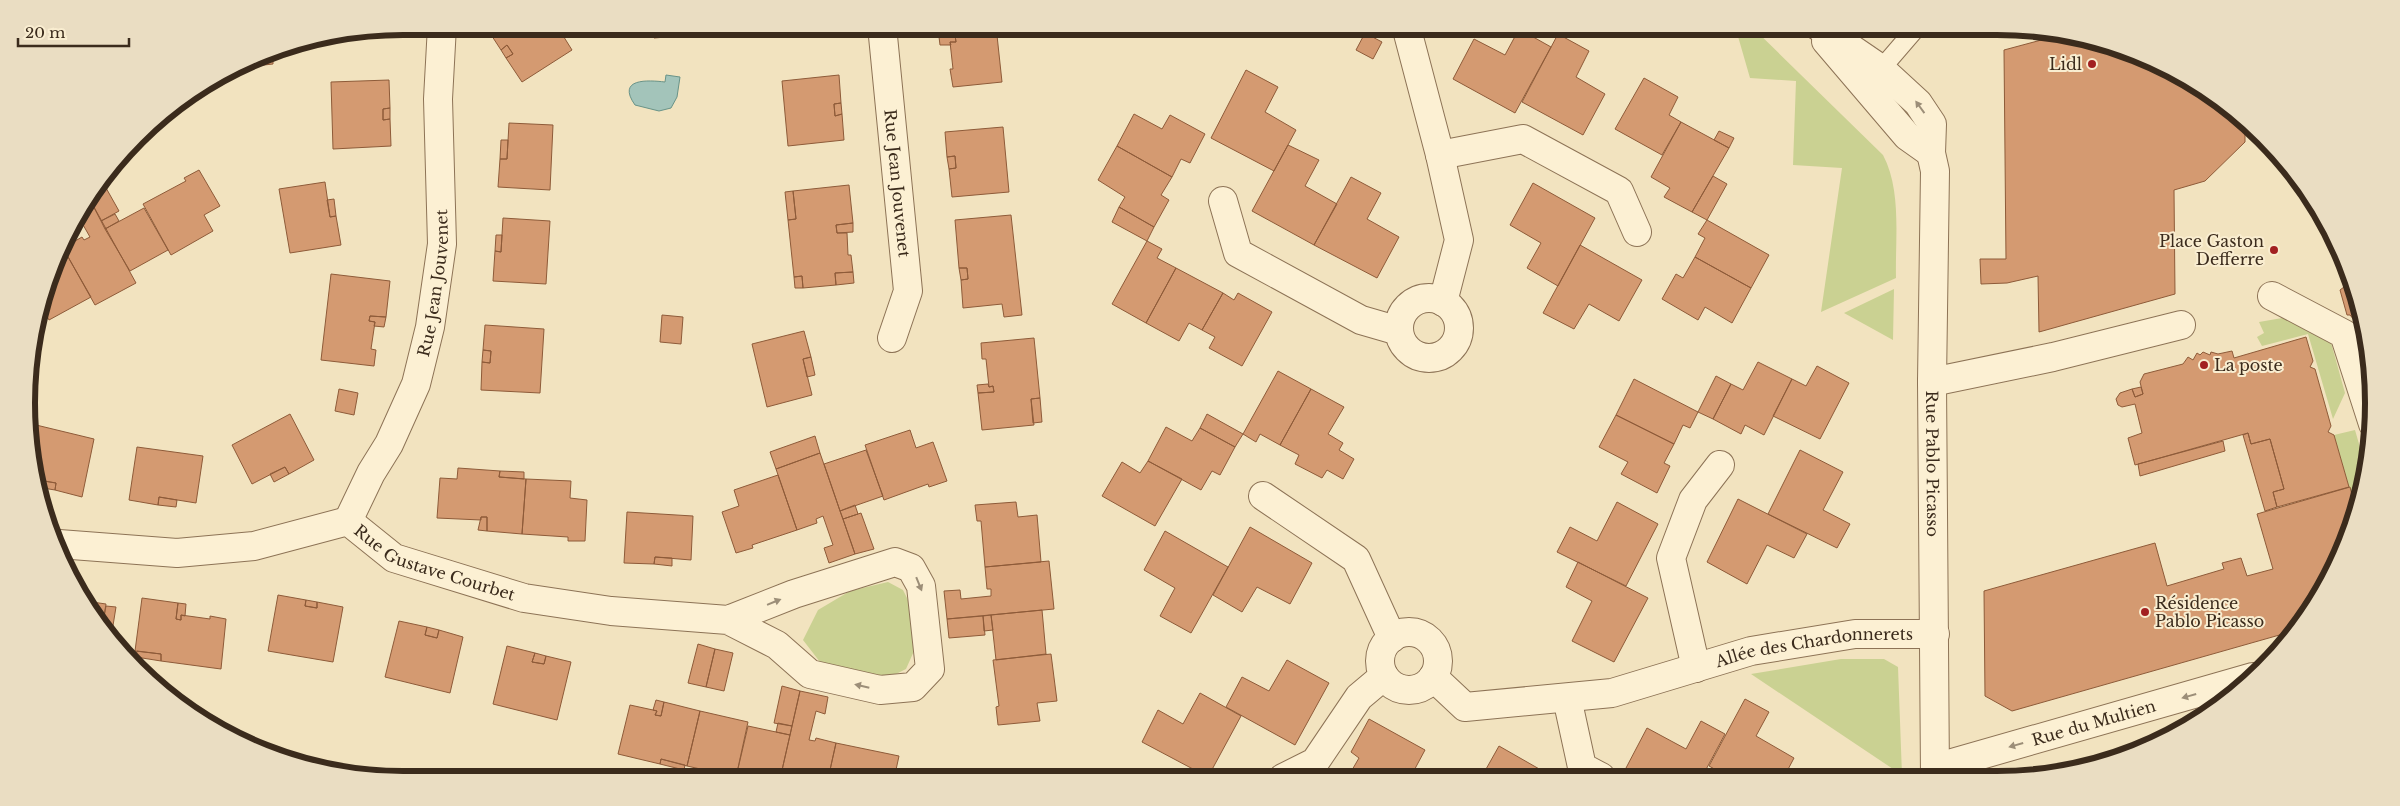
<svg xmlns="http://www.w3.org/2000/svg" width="2400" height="806" font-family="'Libre Baskerville',serif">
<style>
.green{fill:#cad192}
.water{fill:#a3c4ba;stroke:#699388}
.building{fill:#d49a71;stroke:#8e5b39}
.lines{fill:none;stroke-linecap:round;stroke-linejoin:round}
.lane-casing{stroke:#8d7356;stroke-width:20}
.street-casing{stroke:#8d7356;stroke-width:30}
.lane{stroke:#fcf0d3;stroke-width:18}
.street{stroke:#fcf0d3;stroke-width:28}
.oneway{fill:#9c8e78}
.poi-dot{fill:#a22021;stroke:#f9edd0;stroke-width:2}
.labels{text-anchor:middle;stroke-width:4;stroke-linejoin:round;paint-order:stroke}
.poi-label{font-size:16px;fill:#3b2b1c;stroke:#f9edd0;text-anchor:end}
.street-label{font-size:16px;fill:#3b2b1c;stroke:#f9edd0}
.rim{fill:none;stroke:#3b2b1c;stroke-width:6}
</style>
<rect width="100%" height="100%" fill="#f2e3bf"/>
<path class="green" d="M1735 26H1751L1883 155C1902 191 1895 239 1896 278L1821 312 1842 168 1793 165 1796 81 1750 78Z
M1894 289 1893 340 1844 313Z
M2288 317 2330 339 2345 393 2333 419 2308 334 2262 346 2257 337 2264 333 2259 322Z
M2355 430 2366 468 2361 500 2356 511 2334 435Z
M888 582 903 590 911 606 914 651 906 669 886 679 870 678 820 662 803 640 818 610 850 591Z
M1841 659H1884L1898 667 1902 775 1751 674Z"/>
<path class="water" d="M666 75 680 77 677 97 671 108 659 111 635 105C616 78 648 80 665 82Z"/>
<path class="building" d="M488 26H557L572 50 522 82 506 58 513 54 507 45 501 50 486 27Z
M652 26H738V29L678 36 677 28 654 31Z
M938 26H996L1002 82 953 87 950 69H953L950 42H956L955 35 939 37Z
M390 28V34L332 37V33Z
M677 28 678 36 654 38V31Z
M1519 29 1551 47 1515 113 1453 79 1474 39 1505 55Z
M1365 33 1382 42 1373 59 1356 50Z
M1558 34 1589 51 1576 77 1605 94 1583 135 1522 102Z
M955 35 956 42H950L951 45H940L939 37Z
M2060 35 2094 39 2163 65 2226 104 2245 122V142L2205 181 2174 190 2175 294 2039 332 2038 276 2007 283 1981 284 1980 259H2006L2004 50Z
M507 45 513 54 506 58 501 50Z
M273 51V64L255 66V62H247L259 55Z
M1246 70 1278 87 1265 112 1296 130 1274 171 1211 138Z
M839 75 841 103 834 104 835 116 842 114 844 140 788 146 782 81Z
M1644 78 1678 97 1669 115 1681 122 1662 155 1615 129Z
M389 80 390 108 383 109V120L390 119 391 146 333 149 331 82Z
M841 103 842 114 835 116 834 104Z
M390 108V119L383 120V109Z
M1134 114 1162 129 1170 115 1205 134 1190 163 1181 159 1172 177 1117 146Z
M1681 122 1729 148 1692 212 1664 197 1670 188 1651 177Z
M509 123 553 125 550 190 498 187 500 159H507Z
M1003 127 1009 192 952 197 949 169 956 168 955 156 947 157 945 132Z
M1719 131 1734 138 1729 148 1714 140Z
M501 140H508L507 159H500Z
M1288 145 1319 160 1305 186 1337 204 1314 245 1252 211Z
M1117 146 1172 177 1161 195 1169 200 1154 227 1119 207 1125 197 1098 180Z
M955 156 956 168 949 169 947 157Z
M199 170 220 206 204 215 213 231 171 255 143 204 186 181 184 178Z
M1713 176 1727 184 1707 220 1692 212Z
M1351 177 1381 193 1367 219 1399 237 1377 278 1314 245Z
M101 179 119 211 101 221 89 198Z
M325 182 330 217 336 216 341 245 290 253 279 189Z
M1533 183 1595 218 1558 286 1527 268 1541 243 1510 225Z
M849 185 853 223 836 225 837 233H847L848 255H851L853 272 835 273 836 285 803 288 802 276 794 277 788 220 796 219 793 191Z
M793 191 796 219 788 220 785 192Z
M89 198 136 283 95 305 63 248 82 237 84 240 90 237 78 216Z
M334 199 336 216 330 217 327 200Z
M1119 207 1154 227 1147 241 1112 222Z
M144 208 168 250 130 271 105 229Z
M115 214 119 221 105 229 101 221Z
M1011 215 1022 315 1004 317 1002 304 963 308 961 280 968 279 967 268H959L955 220Z
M503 218 550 221 546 284 493 281 495 251 501 252Z
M1707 220 1769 255 1751 288 1695 257 1705 238 1698 234Z
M853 223V232L837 233 836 225Z
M496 235H502L501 252 495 251Z
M1147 241 1162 249 1157 258 1176 268 1146 323 1112 304Z
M1580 245 1642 280 1619 321 1589 304 1574 329 1543 313Z
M63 248 91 297 49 320 43 309Z
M1695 257 1751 288 1732 323 1705 307 1698 320 1662 299 1676 274 1683 278Z
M959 268H967L968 279 961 280Z
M1176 268 1223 293 1202 330 1189 323 1179 341 1146 323Z
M853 272 854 283 836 285 835 273Z
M331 274 390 281 386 317 370 316 369 321 375 322 371 349 376 350 374 366 321 360Z
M802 276 803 288H795L794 277Z
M2353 280 2363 320 2359 321H2355L2350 315H2347L2340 290 2344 287 2343 282Z
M1223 293 1234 300 1238 293 1272 312 1242 366 1209 348 1215 337 1202 330Z
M662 315 683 317 681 344 660 342Z
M370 316 386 317 384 327 374 326 375 322 369 321Z
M485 325 544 329 540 393 481 390 482 362 490 363 491 351 483 350Z
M804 331 811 357 803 359 812 395 767 407 752 344Z
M2306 337 2313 361 2310 367 2315 369 2331 426 2328 432 2334 435 2349 487 2277 507 2273 492 2284 489 2270 439 2251 444 2248 433 2135 465 2128 438 2142 433 2135 404 2122 407 2118 405 2116 399 2120 393 2132 389 2135 397 2143 394 2140 382 2144 374 2183 364 2188 357 2193 360 2197 353 2200 355 2203 352 2210 355 2211 352 2218 354 2232 351 2234 358Z
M1034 338 1040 398 1031 399 1034 425 982 430 978 393 994 392 993 386 989 387 986 359H982L981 343Z
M483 350 491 351 490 363 482 362Z
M811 357 815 375 807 377 803 359Z
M1758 362 1792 379 1764 435 1745 425 1741 434 1713 419 1731 384 1743 390Z
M1817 366 1849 383 1820 439 1773 416 1792 379 1806 386Z
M1278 371 1311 389 1280 445 1260 434 1256 442 1243 434Z
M1716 376 1731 384 1713 419 1698 412Z
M1634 379 1698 412 1690 428 1683 425 1674 444 1616 415Z
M988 384 989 387 993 386 994 392 978 393 977 385Z
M2141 387 2143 394 2135 397 2132 389Z
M339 389 358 393 354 415 335 411Z
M1311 389 1344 407 1328 434 1343 443 1339 450 1354 459 1343 479 1327 470 1322 478 1295 464 1299 455 1280 445Z
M1040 398 1042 422 1033 423 1031 399Z
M290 414 314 460 289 474 285 467 252 484 232 445Z
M1207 414 1243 434 1235 447 1200 428Z
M1616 415 1674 444 1664 463 1670 466 1657 493 1621 474 1628 462 1599 447Z
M32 424 94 439 82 497 55 490 56 483 44 481 43 488 37 486 29 438Z
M1166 427 1192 441 1200 428 1235 447 1220 475 1212 471 1201 490 1148 461Z
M910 430 916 448 933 442 947 481 929 487 928 484 884 500 865 445Z
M2248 433 2251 444 2270 439 2284 489 2273 492 2277 507 2265 511 2243 435Z
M815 436 820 453 776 469 770 452Z
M2223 441 2225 451 2140 476 2138 464Z
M137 447 203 456 196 503 159 497 158 505 129 500Z
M866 450 883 496 840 511 824 464Z
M1800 450 1843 472 1823 510 1850 524 1837 548 1768 514Z
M820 453 855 554 829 563 824 548 833 545 823 516 816 519 817 523 797 530 776 469Z
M1148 461 1182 479 1155 526 1102 496 1122 462 1140 473Z
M285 467 289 474 274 482 270 474Z
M458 468 500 471 499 477 526 479 522 534 487 531V517H481V520L437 518 440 478 457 479Z
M500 471 524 472V479L499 477Z
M778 475 797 530 752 545 753 548 736 553 722 512 739 506 734 490Z
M526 479 571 481 570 498 587 500 585 541H568V537L522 534Z
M44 481 56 483 55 490 43 488Z
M2350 487 2356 511 2323 592 2290 632 2012 711 1985 696 1984 591 2155 543 2167 586 2224 569 2222 563 2241 558 2247 576 2273 569 2257 514Z
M159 497 177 500 176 507 158 505Z
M1738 499 1807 534 1794 558 1767 545 1747 584 1707 562Z
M1016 502 1018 517 1037 515 1041 562 985 567 981 521H977L975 505Z
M1617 502 1658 524 1626 586 1557 552 1570 527 1597 541Z
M855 505 858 514 843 519 840 511Z
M627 512 693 516 691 560 655 557 654 564 624 563Z
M861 513 874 549 855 554 843 519Z
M481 517H487V531L478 530Z
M1250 527 1312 563 1290 604 1257 587 1242 612 1213 595Z
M1165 531 1228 567 1191 633 1160 616 1175 588 1144 570Z
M655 557 672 558V566L654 564Z
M1049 561 1054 609 947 619 944 591 960 590 961 599 991 596V589H987L985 567Z
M1578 562 1648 598 1614 662 1572 641 1592 601 1566 587Z
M278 595 306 600 305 606 317 608V602L343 607 333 662 268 651Z
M142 598 178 603 176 619 181 620V615L210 619V616L226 619 221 669 161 661V654L135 651Z
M306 600 317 602V608L305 606Z
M85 601 106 604 102 628 90 613Z
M178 603 186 604 185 616 181 615V620L176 619Z
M106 606 116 607 111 638 102 628Z
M1042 610 1046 654 996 660 991 615Z
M991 615 993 630 984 631 983 616Z
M983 616 985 635 949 638 947 619Z
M399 621 427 627 425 635 437 638 439 630 463 637 450 693 385 677Z
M427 627 439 630 437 638 425 635Z
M698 644 715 649 706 687 688 683Z
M507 646 535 653 532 662 544 664 546 656 571 662 557 720 493 704Z
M715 649 733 653 724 691 706 687Z
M137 651 161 654V661L136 657Z
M535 653 546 656 544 664 532 662Z
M1051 654 1057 701 1037 703 1040 721 998 725 996 707 999 706 993 660Z
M1287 660 1329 683 1295 745 1226 707 1242 677 1269 691Z
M782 686 800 691 792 726 774 723Z
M800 691 828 697 825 714 816 711 809 740 815 741 816 738 836 743 828 779H780Z
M1200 693 1241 716 1208 777 1142 742 1158 710 1183 724Z
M1745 699 1769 712 1756 736 1794 758 1784 777H1729L1709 766Z
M656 700 664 702 661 716 655 715 657 711 653 710Z
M664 702 700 711 687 766 661 759 660 764 618 754 630 705 653 710 657 711 655 715 661 716Z
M700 711 748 722 736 777 687 766Z
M1369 719 1425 750 1410 778H1365L1352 770 1359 758 1351 752Z
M1701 721 1725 734 1702 777H1643L1626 768 1647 728 1686 749Z
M778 723 792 726 790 735 776 732Z
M748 726 790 735 780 779H761L737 773Z
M836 743 899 756 894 779H828Z
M1499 746 1555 778H1481Z
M661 759 685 765 684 770 660 764Z
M1352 770 1365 778H1347Z"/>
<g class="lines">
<g class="lane-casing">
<path id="lane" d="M1881 69 1918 26"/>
</g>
<g class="street-casing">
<g id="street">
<path id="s1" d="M882 26 908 291 892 338"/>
<path d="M1406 26 1440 155 1459 240 1443 302"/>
<path id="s2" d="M1818 26 1881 69 1918 103 1932 124 1931 153 1935 171 1932 382 1935 777"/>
<path d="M1826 41 1907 136 1931 153"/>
<path d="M1440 155 1523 139 1619 191 1637 232"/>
<path d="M1223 201 1238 253 1361 320 1399 331"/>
<path d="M2272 296 2344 334 2373 424"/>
<circle cx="1429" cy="328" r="30"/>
<path d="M1932 382 2053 357 2181 325"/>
<path d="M1263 496 1356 559 1392 638"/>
<path id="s3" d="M348 521 371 473 389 444 416 384 430 327 442 244 438 99 442 26"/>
<path id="s4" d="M59 544 177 553 254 546 348 521 394 558 524 598 611 611 728 620 777 645 810 674 880 690 913 687 930 669 921 586 911 568 895 562 794 594 728 620"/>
<circle cx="1409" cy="661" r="29"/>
<path d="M1696 668 1671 558 1693 500 1720 465"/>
<path id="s5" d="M1433 677 1465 707 1612 693 1751 651 1855 634H1935"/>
<path d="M1567 698 1582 767 1601 777"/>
<path id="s6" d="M1935 768 2253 677"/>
<path d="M1283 778 1315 762 1359 697 1384 676"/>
</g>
</g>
<use href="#lane" class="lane"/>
<use href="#street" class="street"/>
</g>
<defs><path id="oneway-solid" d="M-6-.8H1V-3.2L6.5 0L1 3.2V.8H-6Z" transform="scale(1.25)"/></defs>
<g class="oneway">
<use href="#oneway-solid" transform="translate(1920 107) rotate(-126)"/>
<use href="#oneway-solid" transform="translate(919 584) rotate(68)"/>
<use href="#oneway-solid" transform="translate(774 602) rotate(-22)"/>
<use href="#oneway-solid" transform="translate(862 686) rotate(-167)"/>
<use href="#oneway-solid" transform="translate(2189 696) rotate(164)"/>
<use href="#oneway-solid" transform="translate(2016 745) rotate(164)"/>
</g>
<g class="poi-dot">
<circle cx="2092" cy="64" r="5"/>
<circle cx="2274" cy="250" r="5"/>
<circle cx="2204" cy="365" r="5"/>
<circle cx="2145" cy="612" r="5"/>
</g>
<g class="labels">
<g class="poi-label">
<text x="2082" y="70">Lidl</text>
<text x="2264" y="247">Place Gaston<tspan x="2264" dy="18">Defferre</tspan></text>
<text x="2214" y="371" text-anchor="start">La poste</text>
<text x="2155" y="609" text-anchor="start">Résidence<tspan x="2155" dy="18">Pablo Picasso</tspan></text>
</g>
<g class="street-label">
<text dy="6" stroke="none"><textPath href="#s1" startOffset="158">Rue Jean Jouvenet</textPath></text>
<text dy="6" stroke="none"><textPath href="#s3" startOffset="256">Rue Jean Jouvenet</textPath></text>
<text dy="6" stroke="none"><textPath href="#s2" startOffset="492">Rue Pablo Picasso</textPath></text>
<text dy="6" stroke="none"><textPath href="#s4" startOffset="391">Rue Gustave Courbet</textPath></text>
<text dy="6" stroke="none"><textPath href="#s5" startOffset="400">Allée des Chardonnerets</textPath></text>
<text dy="6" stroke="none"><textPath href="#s6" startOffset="165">Rue du Multien</textPath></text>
</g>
</g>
<path d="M0 0H2400V806H0ZM403 35H1997A368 368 0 0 1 2365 403V403A368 368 0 0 1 1997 771H403A368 368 0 0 1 35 403V403A368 368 0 0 1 403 35Z" fill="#eaddc2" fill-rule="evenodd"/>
<path class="rim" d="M403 35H1997A368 368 0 0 1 2365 403V403A368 368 0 0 1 1997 771H403A368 368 0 0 1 35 403V403A368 368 0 0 1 403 35Z"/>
<path d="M18 38v8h111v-8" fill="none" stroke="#3b2b1c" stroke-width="2.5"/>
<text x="25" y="38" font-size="15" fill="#3b2b1c" stroke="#f9edd0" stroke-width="4" paint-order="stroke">20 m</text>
</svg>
